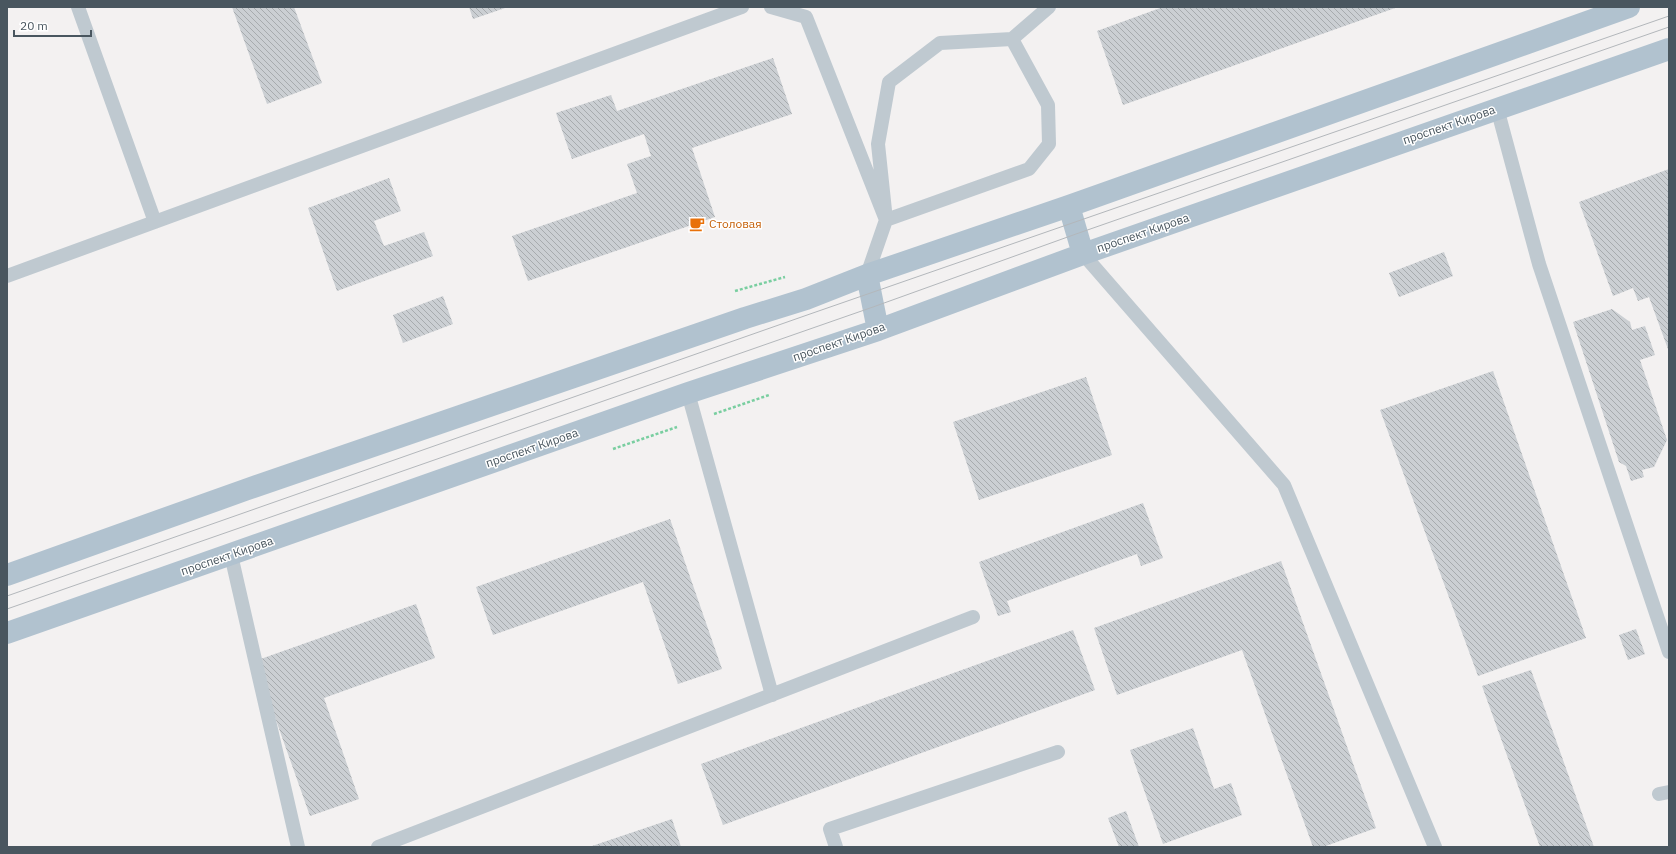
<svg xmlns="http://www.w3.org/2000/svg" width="1676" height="854" font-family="'IBM Plex Sans',sans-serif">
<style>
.building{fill:url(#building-back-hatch)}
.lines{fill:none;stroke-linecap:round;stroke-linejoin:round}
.path{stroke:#79cea0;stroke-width:2.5;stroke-dasharray:3 2;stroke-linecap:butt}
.lane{stroke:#bfc9d0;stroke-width:14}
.primary{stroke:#b1c2cf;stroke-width:22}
.tram{stroke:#b3b7bb;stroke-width:1}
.labels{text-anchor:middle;stroke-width:3;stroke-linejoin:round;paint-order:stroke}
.street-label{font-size:12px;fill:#49565f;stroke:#fff}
.food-label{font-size:12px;fill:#c56008;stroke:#fff;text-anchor:start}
</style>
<defs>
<pattern id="building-back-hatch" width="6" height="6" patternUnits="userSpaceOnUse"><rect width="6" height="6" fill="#cbcfd3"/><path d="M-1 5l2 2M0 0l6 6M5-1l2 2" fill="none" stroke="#a7abae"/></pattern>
</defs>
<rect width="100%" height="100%" fill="#f3f1f1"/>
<path class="building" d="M232 7H294L322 83 267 104Z
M469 7H508L473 19Z
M1163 7H1398L1123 105 1097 31Z
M773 58 792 114 692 148 715 217 528 281 512 236 637 193 627 164 651 156 644 134 572 159 556 113 611 95 617 111Z
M1669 169V352L1649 297 1638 301 1633 288 1613 296 1579 202Z
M389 178 401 211 374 221 384 246 424 232 433 256 337 291 308 208Z
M1444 252 1453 276 1399 297 1389 273Z
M443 296 453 324 403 343 393 315Z
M1612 309 1630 322 1632 330 1645 326 1655 355 1640 360 1667 440 1654 467 1642 470 1644 477 1631 481 1626 466 1619 462 1573 322Z
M1493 371 1586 638 1478 676 1380 410Z
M1086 377 1112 455 979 500 953 422Z
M1143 503 1163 558 1141 566 1137 554 1007 601 1011 612 998 616 979 562Z
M670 519 722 669 678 684 643 582 493 635 476 587Z
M1281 561 1376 828 1323 847H1313L1242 650 1117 695 1094 628Z
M416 604 435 658 324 698 359 799 310 816 255 661Z
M1636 629 1645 654 1628 660 1619 635Z
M1073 630 1095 690 723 825 701 764Z
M1531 670 1594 847H1540L1482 686Z
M1193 728 1214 789 1231 783 1242 815 1163 844 1130 750Z
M1126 811 1139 847H1119L1108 818Z
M672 819 681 847H589Z"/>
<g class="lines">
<path class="path" d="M735 291 785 277
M714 414 769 395
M613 449 677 427"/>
<path class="lane" d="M78 7 155 222
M771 7 806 17 886 220 1029 169 1049 144 1048 105 1012 39
M1497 108 1539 264 1669 652
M1083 254 1284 485 1435 847
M867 275 886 220 878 144 889 82 940 43 1012 39 1049 7
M7 276 742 7
M688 393 772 695
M231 555 298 847
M1659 794 1669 792
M378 847 973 617
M836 847 830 829 1058 752"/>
<path class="primary" d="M1069 206 1083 254
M867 275 878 330
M7 575 245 490 745 318 806 299 867 275 1069 206 1629 7
M7 633 688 393 878 330 1083 254 1669 49"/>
<path class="tram" d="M7 596 810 314 1669 16
M7 609 873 307 1076 234 1669 27"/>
</g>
<defs>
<g id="cafe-bare" transform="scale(1.2)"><path d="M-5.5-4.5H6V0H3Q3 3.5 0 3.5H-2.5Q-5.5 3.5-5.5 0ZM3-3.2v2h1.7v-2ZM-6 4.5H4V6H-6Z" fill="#e8710a" stroke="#fff" stroke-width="2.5" paint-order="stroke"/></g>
</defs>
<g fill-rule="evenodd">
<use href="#cafe-bare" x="697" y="224"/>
</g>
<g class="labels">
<g class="street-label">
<text transform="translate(1449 125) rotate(-19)" y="4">проспект Кирова</text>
<text transform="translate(1143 233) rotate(-19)" y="4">проспект Кирова</text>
<text transform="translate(839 342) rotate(-19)" y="4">проспект Кирова</text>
<text transform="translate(532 448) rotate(-19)" y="4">проспект Кирова</text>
<text transform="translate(227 556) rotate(-19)" y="4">проспект Кирова</text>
</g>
<g class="food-label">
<text x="709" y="228">Столовая</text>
</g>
</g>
<rect width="1676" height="854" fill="none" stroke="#49565f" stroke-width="16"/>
<path d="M14 30v6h77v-6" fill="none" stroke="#49565f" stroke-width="2"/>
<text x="20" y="30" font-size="12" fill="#49565f" stroke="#ffffff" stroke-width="3" paint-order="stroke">20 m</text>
</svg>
